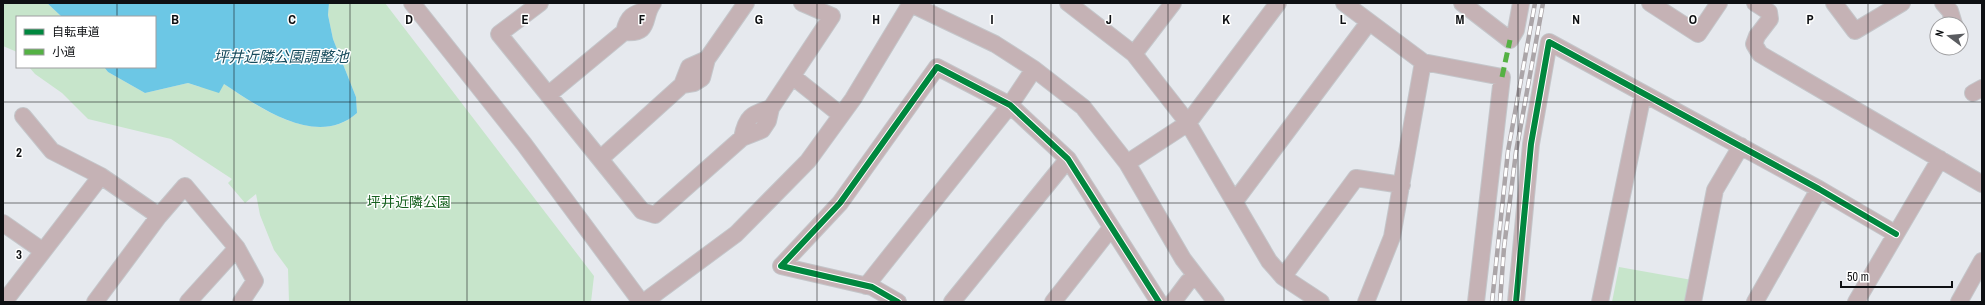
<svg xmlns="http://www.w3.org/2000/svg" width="1985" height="305" font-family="'Archivo Narrow','Noto Sans JP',sans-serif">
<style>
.green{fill:#c7e5cb}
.water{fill:#6cc7e5}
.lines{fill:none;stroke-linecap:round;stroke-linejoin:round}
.minor-casing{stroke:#c4c6ca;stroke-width:18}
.minor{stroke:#c5b2b5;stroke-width:16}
.rail-casing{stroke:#aba5a8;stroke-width:4.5}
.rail{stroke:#fff;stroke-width:3;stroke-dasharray:9;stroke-linecap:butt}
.quiet{stroke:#54b144;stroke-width:5;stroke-dasharray:10 5;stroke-linecap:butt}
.cycleway-casing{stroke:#fff;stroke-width:8}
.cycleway{stroke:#00873e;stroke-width:6}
.grid{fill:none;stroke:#0e1013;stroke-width:1;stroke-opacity:0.55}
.labels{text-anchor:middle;stroke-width:3;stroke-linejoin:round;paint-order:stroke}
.park-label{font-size:14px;fill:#16611f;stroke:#fff}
.water-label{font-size:15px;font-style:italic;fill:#184c5d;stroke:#fff}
.grid-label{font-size:13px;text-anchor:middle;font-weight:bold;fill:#0e1013;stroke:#fff;stroke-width:3;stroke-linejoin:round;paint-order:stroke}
</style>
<rect width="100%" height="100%" fill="#e6e9ee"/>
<path class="green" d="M3 3H47L62 17H17V52L3 46Z
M329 3H385L594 276 591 302H289L288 269 274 250 260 215 256 194 245 203 228 183 232 179 171 139 88 119 62 93 35 74 29 67H104L108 72 145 93 188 83 200 87 224 84C258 107 318 149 357 113L356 97 333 39 328 15Z
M1619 267 1692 280 1687 302H1612Z"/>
<path class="water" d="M47 3H329L328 15 333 39 356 97 357 113C317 149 259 107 224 84L219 93 188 83 145 93 108 72 104 67H155V17H62Z"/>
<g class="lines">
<g class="minor-casing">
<path id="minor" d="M412 3 524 144 641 302
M540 3 499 34 642 211 655 215 742 138 762 130 768 121 771 108 832 16 802 3
M1068 3 1134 54 1188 123 1269 261 1283 277 1321 302
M1344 3 1423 62 1502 77 1476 302
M1462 3 1510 40 1516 30 1521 3
M1650 3 1698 34 1719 3
M1755 3 1769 12 1770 19 1757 36 1754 44 1760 54 1982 184
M1834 3 1855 31 1902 3
M1943 3 1950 11 1954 24
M911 4 995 44 1034 69 1083 107 1127 163 1183 259 1216 302
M624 32C628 15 633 14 649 9
M1134 54 1173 3
M792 76 841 115
M682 85 689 67 707 59
M1973 93 1982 88
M548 95 624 32C652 35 642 17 653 3
M23 116 52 151 101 176 159 216
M742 138C746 117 751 114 771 108
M600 159 682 85 694 83 702 78 707 59 746 3
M1127 163 1188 123 1278 3
M1235 201 1369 22
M3 223 43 251
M1283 277 1356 178 1402 185
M866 286 1010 105 1034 69
M4 302 101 176
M95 302 159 216 185 186 237 248 255 281 241 302
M188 302 237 248
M644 302 736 234 808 161 853 99 911 3
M898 302 872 287 781 266 840 203 937 67 1010 105 1068 159 1159 302
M952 302 1068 159
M1053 302 1111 228
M1173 302 1188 282 1196 277
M1366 302 1392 237 1423 62
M1516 302 1531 144 1549 42 1819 189 1896 234
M1600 302 1643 94
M1693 302 1715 190 1741 146
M1755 302 1819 189
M1856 302 1940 159
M1959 302 1982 261"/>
</g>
<use href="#minor" class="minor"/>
<g class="rail-casing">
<path id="rail" d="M1492 302 1508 151 1535 3
M1500 302 1504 248 1516 152 1543 3"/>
</g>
<use href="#rail" class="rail"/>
<path class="quiet" d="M1502 77 1510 40"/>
<g class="cycleway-casing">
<path id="cycleway" d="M898 302 872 287 781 266 840 203 937 67 1010 105 1068 159 1159 302
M1516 302 1531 144 1549 42 1819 189 1896 234"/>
</g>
<use href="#cycleway" class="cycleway"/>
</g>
<path class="grid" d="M117 3V17M234 3V302M350 3V302M467 3V302M584 3V302M701 3V302M817 3V302M934 3V302M1051 3V302M1168 3V302M1284 3V302M1401 3V302M1518 3V302M1635 3V302M1751 3V302M1868 3V302M117 67V302M3 102H1982M3 203H1982"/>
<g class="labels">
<g class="park-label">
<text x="409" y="207">坪井近隣公園</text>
</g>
<g class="water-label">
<text x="281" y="62">坪井近隣公園調整池</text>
</g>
</g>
<g class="grid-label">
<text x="175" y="24">B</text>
<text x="292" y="24">C</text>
<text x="409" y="24">D</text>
<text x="525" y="24">E</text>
<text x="642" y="24">F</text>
<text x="759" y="24">G</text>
<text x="876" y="24">H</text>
<text x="992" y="24">I</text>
<text x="1109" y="24">J</text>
<text x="1226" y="24">K</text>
<text x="1343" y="24">L</text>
<text x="1460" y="24">M</text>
<text x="1576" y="24">N</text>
<text x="1693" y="24">O</text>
<text x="1810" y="24">P</text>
<text x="19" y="157">2</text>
<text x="19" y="259">3</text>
</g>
<rect width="1985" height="305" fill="none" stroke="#0e1013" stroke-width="8"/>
<rect x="16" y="16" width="140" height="52" fill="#ffffff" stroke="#9f9fa1"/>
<rect x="24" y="29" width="20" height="6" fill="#00873e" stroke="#9f9fa1"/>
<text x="52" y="36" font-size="12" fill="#0e1013">自転車道</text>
<rect x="24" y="49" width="20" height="6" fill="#54b144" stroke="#9f9fa1"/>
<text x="52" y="56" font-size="12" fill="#0e1013">小道</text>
<g transform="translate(1949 36) rotate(286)"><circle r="19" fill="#ffffff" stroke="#9f9fa1"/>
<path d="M0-3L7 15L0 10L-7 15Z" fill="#5a5c60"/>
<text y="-6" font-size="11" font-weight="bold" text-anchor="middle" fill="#0e1013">N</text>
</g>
<path d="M1841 281v6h111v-6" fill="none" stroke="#0e1013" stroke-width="2"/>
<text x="1847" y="281" font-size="12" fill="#0e1013" stroke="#ffffff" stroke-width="3" paint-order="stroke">50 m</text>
</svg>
